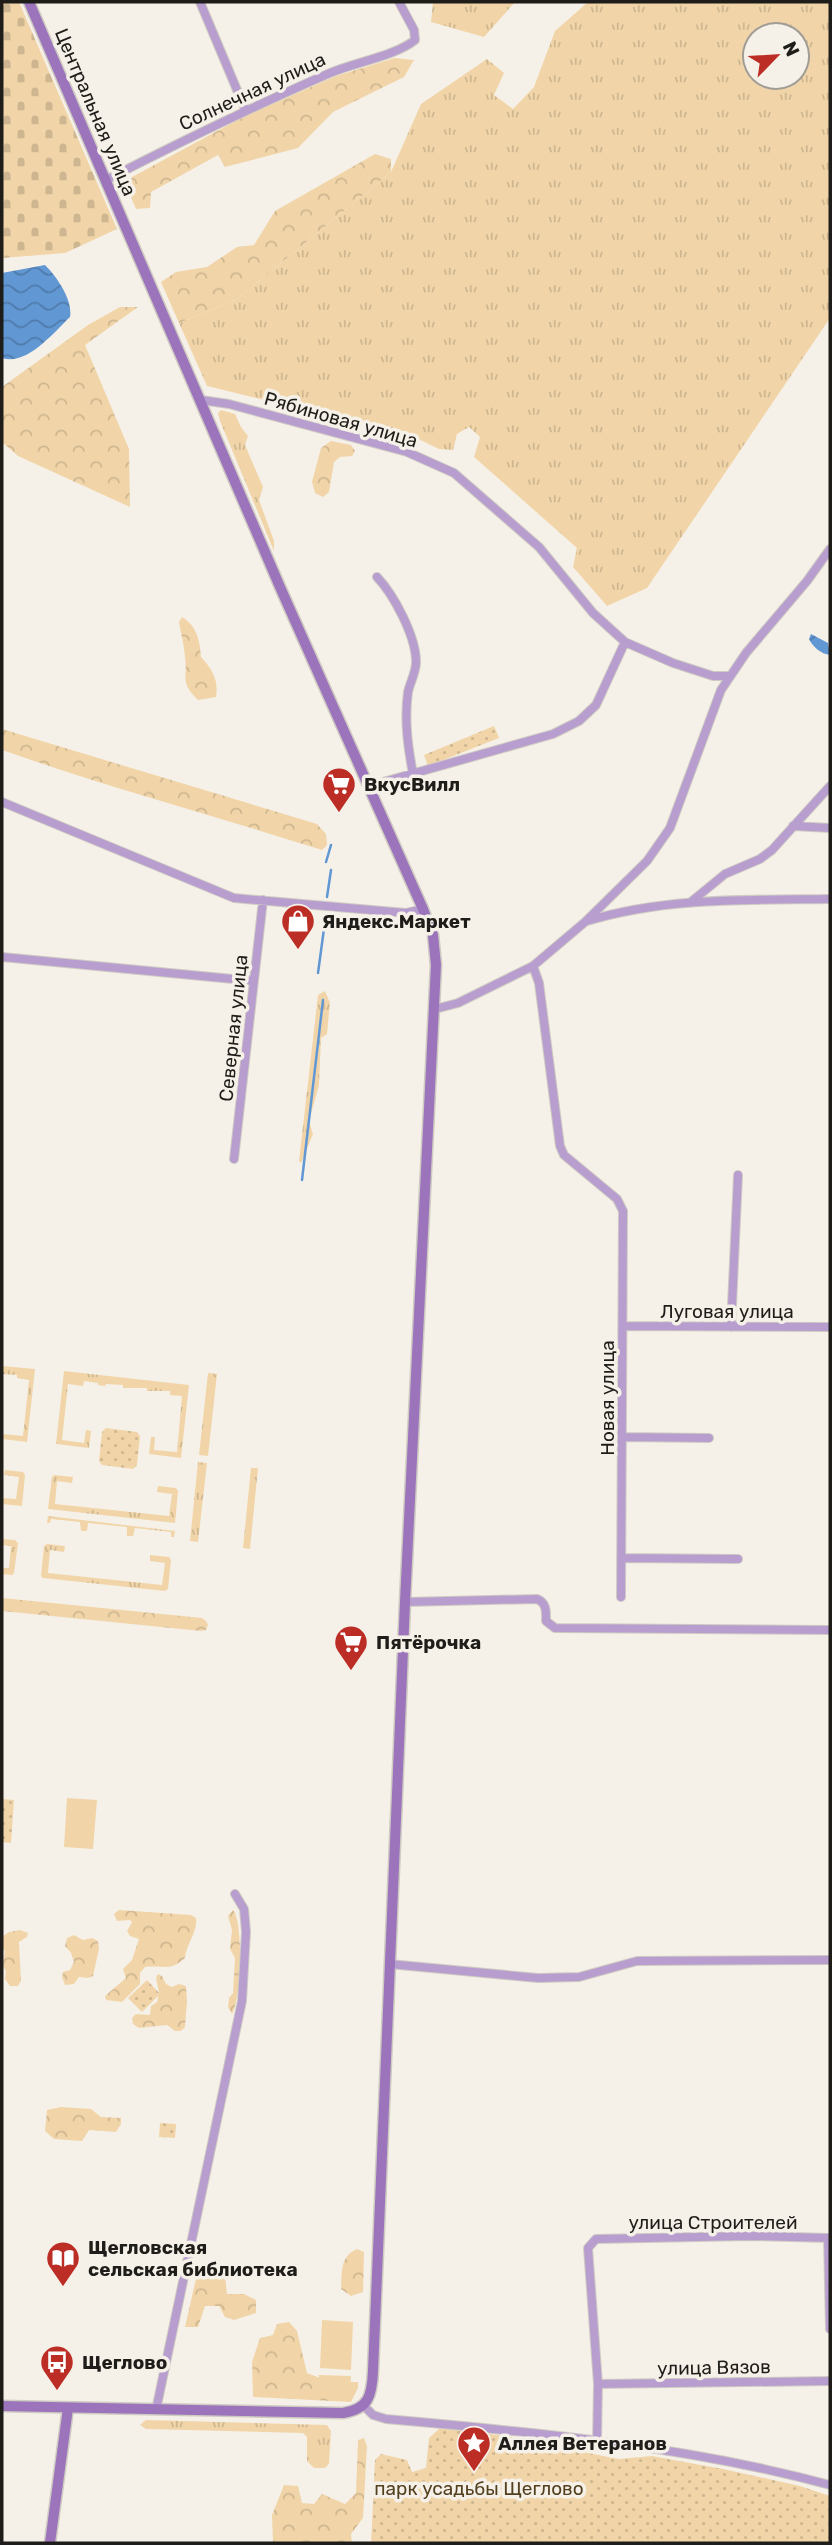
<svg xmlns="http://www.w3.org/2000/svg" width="832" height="2545" font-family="Rubik,sans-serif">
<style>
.grass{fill:url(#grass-tufts);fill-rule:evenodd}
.forest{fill:url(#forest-crowns)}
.cemetery{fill:url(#cemetery-stones)}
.park{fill:url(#park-dots)}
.garden{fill:#f1d5a8}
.water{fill:url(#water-waves)}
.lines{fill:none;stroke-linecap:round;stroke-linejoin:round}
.stream{stroke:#6198d4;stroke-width:2.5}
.street-casing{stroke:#cfcbc3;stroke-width:10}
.secondary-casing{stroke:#cfcbc3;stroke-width:13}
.street{stroke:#b89ecf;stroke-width:8}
.secondary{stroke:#9b74bc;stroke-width:10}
.labels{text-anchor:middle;stroke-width:7;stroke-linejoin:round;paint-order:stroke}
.street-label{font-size:19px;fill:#1f1d1a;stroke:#f6f1e8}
.poi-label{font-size:19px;font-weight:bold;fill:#1f1d1a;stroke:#f6f1e8;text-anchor:start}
.park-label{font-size:19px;fill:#53401f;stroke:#f6f1e8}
</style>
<defs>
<pattern id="grass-tufts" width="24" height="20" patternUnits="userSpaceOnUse" patternTransform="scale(1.75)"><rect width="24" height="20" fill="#f1d5a8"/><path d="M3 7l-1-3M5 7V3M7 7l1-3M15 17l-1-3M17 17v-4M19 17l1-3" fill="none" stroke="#ceb690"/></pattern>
<pattern id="forest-crowns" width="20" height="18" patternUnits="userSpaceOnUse" patternTransform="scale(1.75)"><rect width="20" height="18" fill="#f1d5a8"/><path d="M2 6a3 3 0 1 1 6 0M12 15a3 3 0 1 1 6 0" fill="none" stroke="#ceb690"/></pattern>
<pattern id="cemetery-stones" width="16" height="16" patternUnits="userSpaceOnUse" patternTransform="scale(1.75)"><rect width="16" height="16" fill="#f1d5a8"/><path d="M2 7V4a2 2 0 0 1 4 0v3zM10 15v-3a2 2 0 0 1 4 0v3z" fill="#ceb690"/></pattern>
<pattern id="park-dots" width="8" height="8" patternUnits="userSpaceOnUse" patternTransform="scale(1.75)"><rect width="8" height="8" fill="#f1d5a8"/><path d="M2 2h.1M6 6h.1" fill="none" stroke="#ceb690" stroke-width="1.8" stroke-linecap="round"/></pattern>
<pattern id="water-waves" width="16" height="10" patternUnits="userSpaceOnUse" patternTransform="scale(1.75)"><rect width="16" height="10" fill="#6198d4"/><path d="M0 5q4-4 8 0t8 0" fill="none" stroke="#4f7bab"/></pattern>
</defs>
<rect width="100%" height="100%" fill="#f6f1e8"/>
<path class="grass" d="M433 2H515L484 37 431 22Z
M588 2H830V318L647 588 607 606 573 567 577 548 474 457 480 437 469 427 457 434 453 450 439 449 412 436 207 386 179 323 236 300 391 172 421 104 487 59 504 73 494 95 513 109 534 87 555 31ZM755 35H797V77H755Z
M221 410 235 414 241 427 248 436 245 445 263 487 259 500 274 541V551L220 421 218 413Z
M325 991 330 1003 327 1034 321 1038 319 1085 309 1121 313 1134 301 1163 299 1161 318 995Z
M2 1366 35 1369 27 1442 2 1439V1434L23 1436 29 1380 17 1378V1375L2 1374Z
M64 1371 189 1385 181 1458 149 1454 151 1437H155L154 1450 177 1452 182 1396 170 1395V1391H147V1388H123V1385L106 1384 105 1386 98 1385V1383L84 1381 83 1386 68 1384 62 1440 84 1443 86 1430 91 1431 89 1448 56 1444Z
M208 1373 217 1374 208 1456 199 1455Z
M198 1462 207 1463 198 1542 190 1541Z
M251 1468H258L250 1549 243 1548Z
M5 1470 23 1472 25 1475 22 1506 2 1504V1498L16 1499 19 1477 4 1475Z
M54 1475 73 1477 72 1483 57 1481 55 1504 169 1516 172 1494 157 1492 158 1486 176 1488 178 1491 175 1523 48 1509 52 1477Z
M48 1516 175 1531 174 1537H171V1532L135 1528 133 1536H127V1527L88 1523 87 1531H81L80 1522 51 1519 50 1523H47Z
M2 1539 15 1540 18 1543 14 1573 12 1575 2 1574V1568H9L11 1546 2 1545Z
M47 1544 65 1546 64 1552 50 1550 48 1573 162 1585 165 1563 150 1561V1555L169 1557 171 1560 168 1589 165 1591 43 1578 41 1576 44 1546Z
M146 2420 327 2425 331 2431 329 2464 325 2468H314L307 2461V2437L303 2433 146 2429 140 2425Z"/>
<path class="forest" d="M395 58 414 60 404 77 333 112 298 148 225 167 218 155 151 192 150 208 136 209 127 188 132 177 245 116 336 76Z
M375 154 391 159V172L236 300 179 323 161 282 176 272 207 267 237 247 254 245 275 211Z
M120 307H138L85 345 129 449 130 507 18 456 2 442V387L88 325Z
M331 441 351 445 355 451 352 456 340 457 334 462 329 492 323 497 315 493 312 482 321 448Z
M182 617C197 626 200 641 201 657 212 669 219 680 216 697L198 700C179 681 188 679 185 657 184 645 181 633 179 622Z
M2 729 317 824 326 834 327 845 322 850C215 816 107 787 2 750Z
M2 1598 202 1618 206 1621 208 1625 206 1630 201 1631 2 1611Z
M119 1910 191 1915 196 1918C198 1932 186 1944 185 1958 170 1972 162 1965 145 1967L140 1973V1984L122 2002 106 2000 105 1996 126 1978 123 1969 132 1960 139 1939 130 1936 127 1931 132 1922 130 1920 117 1921 114 1914Z
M233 1910C244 1923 241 2000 232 2014L228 2007 229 1998 233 1993 235 1958 230 1949 232 1930 228 1916Z
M20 1930 28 1933 27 1937 19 1942 21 1981 18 1986H10L5 1979 6 1971 3 1966 5 1951 2 1948 3 1936 9 1932Z
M74 1935 83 1940 92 1938 98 1941 99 1949 93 1976 88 1978 79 1977 74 1984 65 1985 62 1977 63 1972 70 1970 74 1962 71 1953 65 1946 67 1938Z
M158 1974 162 1976 166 1984 172 1987 179 1984 186 1986 187 2001 185 2027 181 2031H175L167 2025 139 2028 133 2024 132 2018 136 2014 150 2015 151 2006 157 2002 159 1992 156 1978Z
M61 2107 91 2109 101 2117 121 2118V2124L116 2132 89 2130 82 2141 54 2139 45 2131 47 2110Z
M357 2249 364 2252 363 2292 351 2296 341 2289C342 2272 340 2256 357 2249Z
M212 2269 225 2275 227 2294H244L256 2300V2313L234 2320 225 2317 219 2306H205L198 2327H185L198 2270Z
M289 2322 297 2331 307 2373 331 2382H358V2388L351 2402 253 2397 252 2362 260 2338 273 2335 277 2324Z
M364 2438 367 2446 363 2518 351 2534 352 2543H273L272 2515 284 2485 298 2486 302 2503 314 2504 322 2494 345 2504 356 2493 358 2440Z"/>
<path class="cemetery" d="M2 2H19L117 229 65 253 2 258Z"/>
<path class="park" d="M494 726 499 738 428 766 424 755Z
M106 1428 137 1432 140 1436 137 1465 133 1469 102 1465 99 1461 102 1432Z
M2 1799 14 1800 11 1843 2 1842Z
M147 1980 160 1994 142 2012 128 1998Z
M160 2123 176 2124 175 2138 159 2137Z
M440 2428 557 2442 568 2449 619 2459 652 2456 723 2469 800 2486 830 2496V2543H371L375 2460 381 2454 407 2460 412 2472 426 2468 429 2438Z"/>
<path class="garden" d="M67 1798 97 1800 93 1849 64 1847Z
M322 2320 353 2322 351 2370 320 2368Z
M319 2375 351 2376 350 2395 319 2394Z"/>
<path class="water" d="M45 265C57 277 73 300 70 317 53 333 27 366 2 358V273Z
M811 634 828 643 830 655C821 654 813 647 809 639Z"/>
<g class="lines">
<path class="stream" d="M326 862 331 845
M327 897 331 870
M318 973 326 914
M302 1180 323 1000"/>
<g class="street-casing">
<path id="street" d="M200 2 245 109
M106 180C180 142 254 106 330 73 356 62 395 56 415 40L414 30 399 2
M201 400 229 404 407 452 454 473 539 547 593 613 625 642 673 663 713 676H730
M377 577C394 595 415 635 416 660 417 671 410 682 408 692 404 720 408 747 413 774
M369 786 553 734 579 721 596 705 625 642
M2 802 234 898 406 913 423 909
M793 826 830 828
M692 901 725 874 760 859 772 850 830 786
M587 921C666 897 748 900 830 899
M2 957 254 981
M533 966 539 983 560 1146 564 1155 617 1199 623 1211 621 1597
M435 1009 458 1003 533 966 585 922 647 861 670 828 721 690 746 653 807 581 830 549
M234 1159 263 900
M623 1326 830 1327
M731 1327 738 1175
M623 1437 709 1438
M621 1558 738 1559
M405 1602 537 1599C547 1603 546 1612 546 1621L555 1628 830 1630
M389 1964 538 1978 579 1977 637 1961 830 1960
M828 2238 830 2329
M598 2384 830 2381
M364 2406 373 2415 386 2419C535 2432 686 2446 830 2485
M156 2410 242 2001 246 1932 244 1909 235 1894
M597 2442 598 2384 588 2248 596 2239 749 2236 830 2238"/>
</g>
<g class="secondary-casing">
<path id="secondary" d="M2 2406 343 2413C369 2409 372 2395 373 2371L405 1602 436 965 433 935 423 909 280 587 29 2
M50 2543 68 2408"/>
</g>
<use href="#street" class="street"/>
<use href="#secondary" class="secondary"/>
</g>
<defs>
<g id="supermarket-pin" transform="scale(1.75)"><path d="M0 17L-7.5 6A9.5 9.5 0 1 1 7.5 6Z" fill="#bc2e25" stroke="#f6f1e8"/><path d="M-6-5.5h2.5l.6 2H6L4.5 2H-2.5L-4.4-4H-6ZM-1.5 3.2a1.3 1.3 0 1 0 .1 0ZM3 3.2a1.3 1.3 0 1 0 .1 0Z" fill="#fff"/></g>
<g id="shop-pin" transform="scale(1.75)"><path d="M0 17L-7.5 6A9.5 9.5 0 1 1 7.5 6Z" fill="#bc2e25" stroke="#f6f1e8"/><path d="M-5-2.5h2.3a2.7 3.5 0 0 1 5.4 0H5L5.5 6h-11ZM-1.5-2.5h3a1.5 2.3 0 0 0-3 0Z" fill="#fff"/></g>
<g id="library-pin" transform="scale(1.75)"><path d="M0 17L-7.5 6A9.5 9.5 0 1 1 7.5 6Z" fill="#bc2e25" stroke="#f6f1e8"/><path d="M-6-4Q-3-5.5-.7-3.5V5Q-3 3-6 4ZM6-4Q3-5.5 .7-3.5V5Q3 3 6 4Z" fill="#fff"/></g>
<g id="bus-pin" transform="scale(1.75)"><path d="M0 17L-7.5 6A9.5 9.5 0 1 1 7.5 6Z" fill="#bc2e25" stroke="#f6f1e8"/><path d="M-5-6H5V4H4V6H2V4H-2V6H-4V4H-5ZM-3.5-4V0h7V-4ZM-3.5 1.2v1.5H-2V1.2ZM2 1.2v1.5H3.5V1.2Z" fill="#fff"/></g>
<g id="sight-pin" transform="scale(1.75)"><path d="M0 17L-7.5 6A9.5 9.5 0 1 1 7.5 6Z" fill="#bc2e25" stroke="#f6f1e8"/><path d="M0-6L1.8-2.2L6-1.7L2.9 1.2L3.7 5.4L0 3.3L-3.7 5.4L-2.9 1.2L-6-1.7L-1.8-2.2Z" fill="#fff"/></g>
</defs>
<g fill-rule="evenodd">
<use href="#supermarket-pin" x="339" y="784"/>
<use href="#shop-pin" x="298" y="921"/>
<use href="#supermarket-pin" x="351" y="1642"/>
<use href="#library-pin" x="63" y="2258"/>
<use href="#bus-pin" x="57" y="2362"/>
<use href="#sight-pin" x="474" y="2443"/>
</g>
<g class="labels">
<g class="street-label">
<text transform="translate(252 91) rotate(-25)" y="7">Солнечная улица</text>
<text transform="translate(96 112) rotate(67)" y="7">Центральная улица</text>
<text transform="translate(341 419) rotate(16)" y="7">Рябиновая улица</text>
<text transform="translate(233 1028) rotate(-84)" y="7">Северная улица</text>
<text x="727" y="1318">Луговая улица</text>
<text transform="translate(607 1398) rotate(-90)" y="7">Новая улица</text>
<text x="713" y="2229">улица Строителей</text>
<text transform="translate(714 2367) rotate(-1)" y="7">улица Вязов</text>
</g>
<g class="poi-label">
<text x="364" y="791">ВкусВилл</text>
<text x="322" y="928">Яндекс.Маркет</text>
<text x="376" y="1649">Пятёрочка</text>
<text x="88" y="2254">Щегловская<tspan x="88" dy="22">сельская библиотека</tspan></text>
<text x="82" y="2369">Щеглово</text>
<text x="498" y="2450">Аллея Ветеранов</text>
</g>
<g class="park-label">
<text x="479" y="2495">парк усадьбы Щеглово</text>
</g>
</g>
<rect width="832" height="2545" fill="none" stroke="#1f1d1a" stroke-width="7"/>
<g transform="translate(776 56) rotate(65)"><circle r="33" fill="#f6f1e8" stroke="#a09c96" stroke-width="2"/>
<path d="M0-5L12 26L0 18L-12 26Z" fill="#bc2e25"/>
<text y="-10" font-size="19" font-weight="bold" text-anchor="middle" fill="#1f1d1a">N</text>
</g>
</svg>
